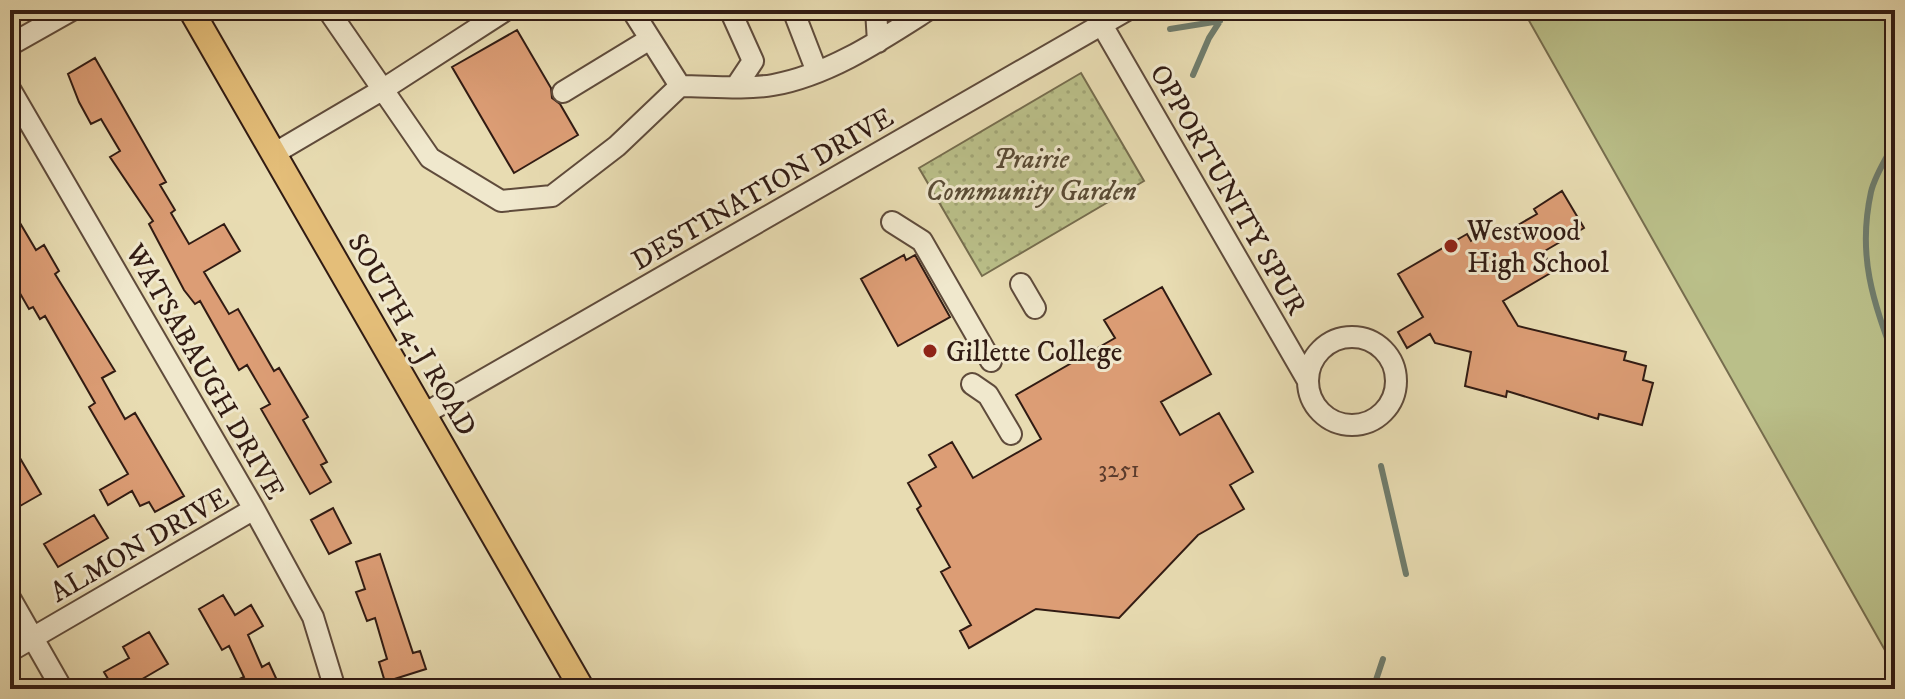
<svg xmlns="http://www.w3.org/2000/svg" width="1905" height="699" font-family="'IM FELL DW Pica',serif">
<style>
.grass{fill:#babf89;stroke:#766d4e;stroke-width:2}
.garden{fill:url(#garden-dots);stroke:#766d4e;stroke-width:2}
.lines{fill:none;stroke-linecap:round;stroke-linejoin:round}
.stream{stroke:#6f7c6c;stroke-width:6}
.building{fill:#dc9d75;stroke:#311b13;stroke-width:2}
.minor-casing{stroke:#5f4b3b;stroke-width:24}
.major-casing{stroke:#311b13;stroke-width:28}
.minor{stroke:#f0e8cd;stroke-width:20}
.major{stroke:#e4be79;stroke-width:24}
.poi-dot{fill:#8f2418;stroke:#f0e8cd;stroke-width:3}
.labels{text-anchor:middle;stroke-width:6;stroke-linejoin:round;paint-order:stroke}
.number-label{font-size:24px;fill:#5c3c2c}
.park-label{font-size:28px;font-style:italic;fill:#5a4c36;stroke:#f0e8cd}
.street-label{font-size:28px;fill:#311b13;stroke:#f0e8cd}
.poi-label{font-size:28px;fill:#311b13;stroke:#f0e8cd;text-anchor:start}
</style>
<defs>
<pattern id="garden-dots" width="8" height="8" patternUnits="userSpaceOnUse" patternTransform="scale(2)"><rect width="8" height="8" fill="#babf89"/><path d="M2 2h.1M6 6h.1" fill="none" stroke="#a0a475" stroke-width="1.8" stroke-linecap="round"/></pattern>
</defs>
<rect width="100%" height="100%" fill="#e8dcb2"/>
<filter id="stains"><feTurbulence type="fractalNoise" baseFrequency=".0025" numOctaves="4"/><feColorMatrix values="0 0 0 0 .2 0 0 0 0 .09 0 0 0 0 .02 0 0 0 .5 -.17"/></filter>
<radialGradient id="worn" r=".72"><stop offset=".6" stop-color="#630" stop-opacity="0"/><stop offset="1" stop-color="#630" stop-opacity=".3"/></radialGradient>
<path class="grass" d="M1523 10H1895V668Z"/>
<path class="garden" d="M1081 73 1144 181 982 276 919 168Z"/>
<g class="lines">
<path class="stream" d="M1170 29 1220 21
M1193 75 1209 38 1220 21
M1895 142C1887 157 1875 175 1871 192 1857 256 1873 301 1895 360
M1381 466 1406 574
M1160 689 1214 686 1221 689
M1373 689 1383 659"/>
</g>
<path class="building" d="M517 30 551 88 552 98 560 104 578 135 514 173 452 67Z
M95 58 166 182 160 185 175 210 171 213 189 244 224 224 240 251 204 272 229 314 238 309 274 371 279 368 308 417 303 420 327 462 321 465 331 482 310 494 261 409 270 404 247 365 239 370 200 301 195 304 184 290 149 224 153 221 110 157 120 151 101 119 91 124 79 102 68 74Z
M1562 191 1584 228 1543 252 1554 271 1503 301 1518 326 1626 352 1624 360 1646 366 1643 380 1653 383 1642 425 1599 414 1598 419 1507 391 1506 397 1465 386 1471 352 1435 343 1430 334 1407 348 1398 332 1423 317 1398 274 1467 234 1471 241 1494 228 1499 236 1537 214 1534 209Z
M10 206 36 250 44 245 59 271 55 274 115 371 102 378 125 419 135 413 184 496 155 512 149 502 140 506 132 491 108 505 100 490 128 474 89 407 95 403 45 316 40 319 33 307 29 309 10 276Z
M904 255 906 260 915 255 950 317 898 346 861 279Z
M1162 287 1211 374 1161 402 1180 435 1219 413 1253 472 1230 485 1244 509 1198 535 1119 618 1036 609 969 648 960 631 971 625 941 572 950 567 917 509 921 506 908 483 936 467 929 455 952 442 973 478 1041 439 1016 395 1115 338 1104 320Z
M10 441 41 494 20 506 10 488Z
M333 508 351 543 329 554 311 520Z
M94 515 108 538 58 567 44 544Z
M380 554 413 653 420 651 426 669 385 682 379 662 387 659 375 618 367 621 356 592 365 589 356 562Z
M223 595 235 615 251 605 263 626 248 635 262 667 269 663 281 689H216L244 677 229 646 222 650 199 609Z
M149 632 168 664 125 689H114L104 672 129 658 123 647Z"/>
<g class="lines">
<g class="minor-casing">
<path id="minor" d="M328 10 430 158 501 201 552 196 617 146 680 86C709 86 744 90 773 85 829 75 881 40 928 10
M632 10 680 86
M730 10 753 61 737 85
M793 10 817 72
M876 10 878 42
M1102 25 1308 381
M10 45 72 10
M10 89 254 509 313 617 335 689
M563 92 650 39
M275 153 382 90 506 10
M892 222 922 241 991 361
M1021 284 1035 308
M1308 381a44 44 0 1 1 88 0a44 44 0 1 1-88 0Z
M972 384 988 395 1011 434
M424 414 1127 10
M10 598 62 689
M10 651 254 509"/>
</g>
<g class="major-casing">
<path id="major" d="M191 10 582 689"/>
</g>
<use href="#minor" class="minor"/>
<use href="#major" class="major"/>
</g>
<g class="poi-dot">
<circle cx="1451" cy="246" r="8"/>
<circle cx="930" cy="351" r="8"/>
</g>
<g class="labels">
<g class="number-label">
<text x="1119" y="477">3251</text>
</g>
<g class="park-label">
<text x="1031" y="168">Prairie<tspan x="1031" dy="32">Community Garden</tspan></text>
</g>
<g class="street-label">
<text transform="translate(762 188) rotate(-30)" y="10">DESTINATION DRIVE</text>
<text transform="translate(1229 189) rotate(60)" y="10">OPPORTUNITY SPUR</text>
<text transform="translate(413 334) rotate(60)" y="10">SOUTH 4-J ROAD</text>
<text transform="translate(206 371) rotate(60)" y="10">WATSABAUGH DRIVE</text>
<text transform="translate(139 544) rotate(-30)" y="10">ALMON DRIVE</text>
</g>
<g class="poi-label">
<text x="1467" y="240">Westwood<tspan x="1467" dy="32">High School</tspan></text>
<text x="946" y="361">Gillette College</text>
</g>
</g>
<rect width="1905" height="699" fill="none" stroke="#e8dcb2" stroke-width="40"/>
<rect x="12" y="12" width="1881" height="675" fill="none" stroke="#311b13" stroke-width="4"/>
<rect x="20" y="20" width="1865" height="659" fill="none" stroke="#311b13" stroke-width="2"/>
<rect width="100%" height="100%" filter="url(#stains)"/>
<rect width="100%" height="100%" fill="url(#worn)"/>
</svg>
